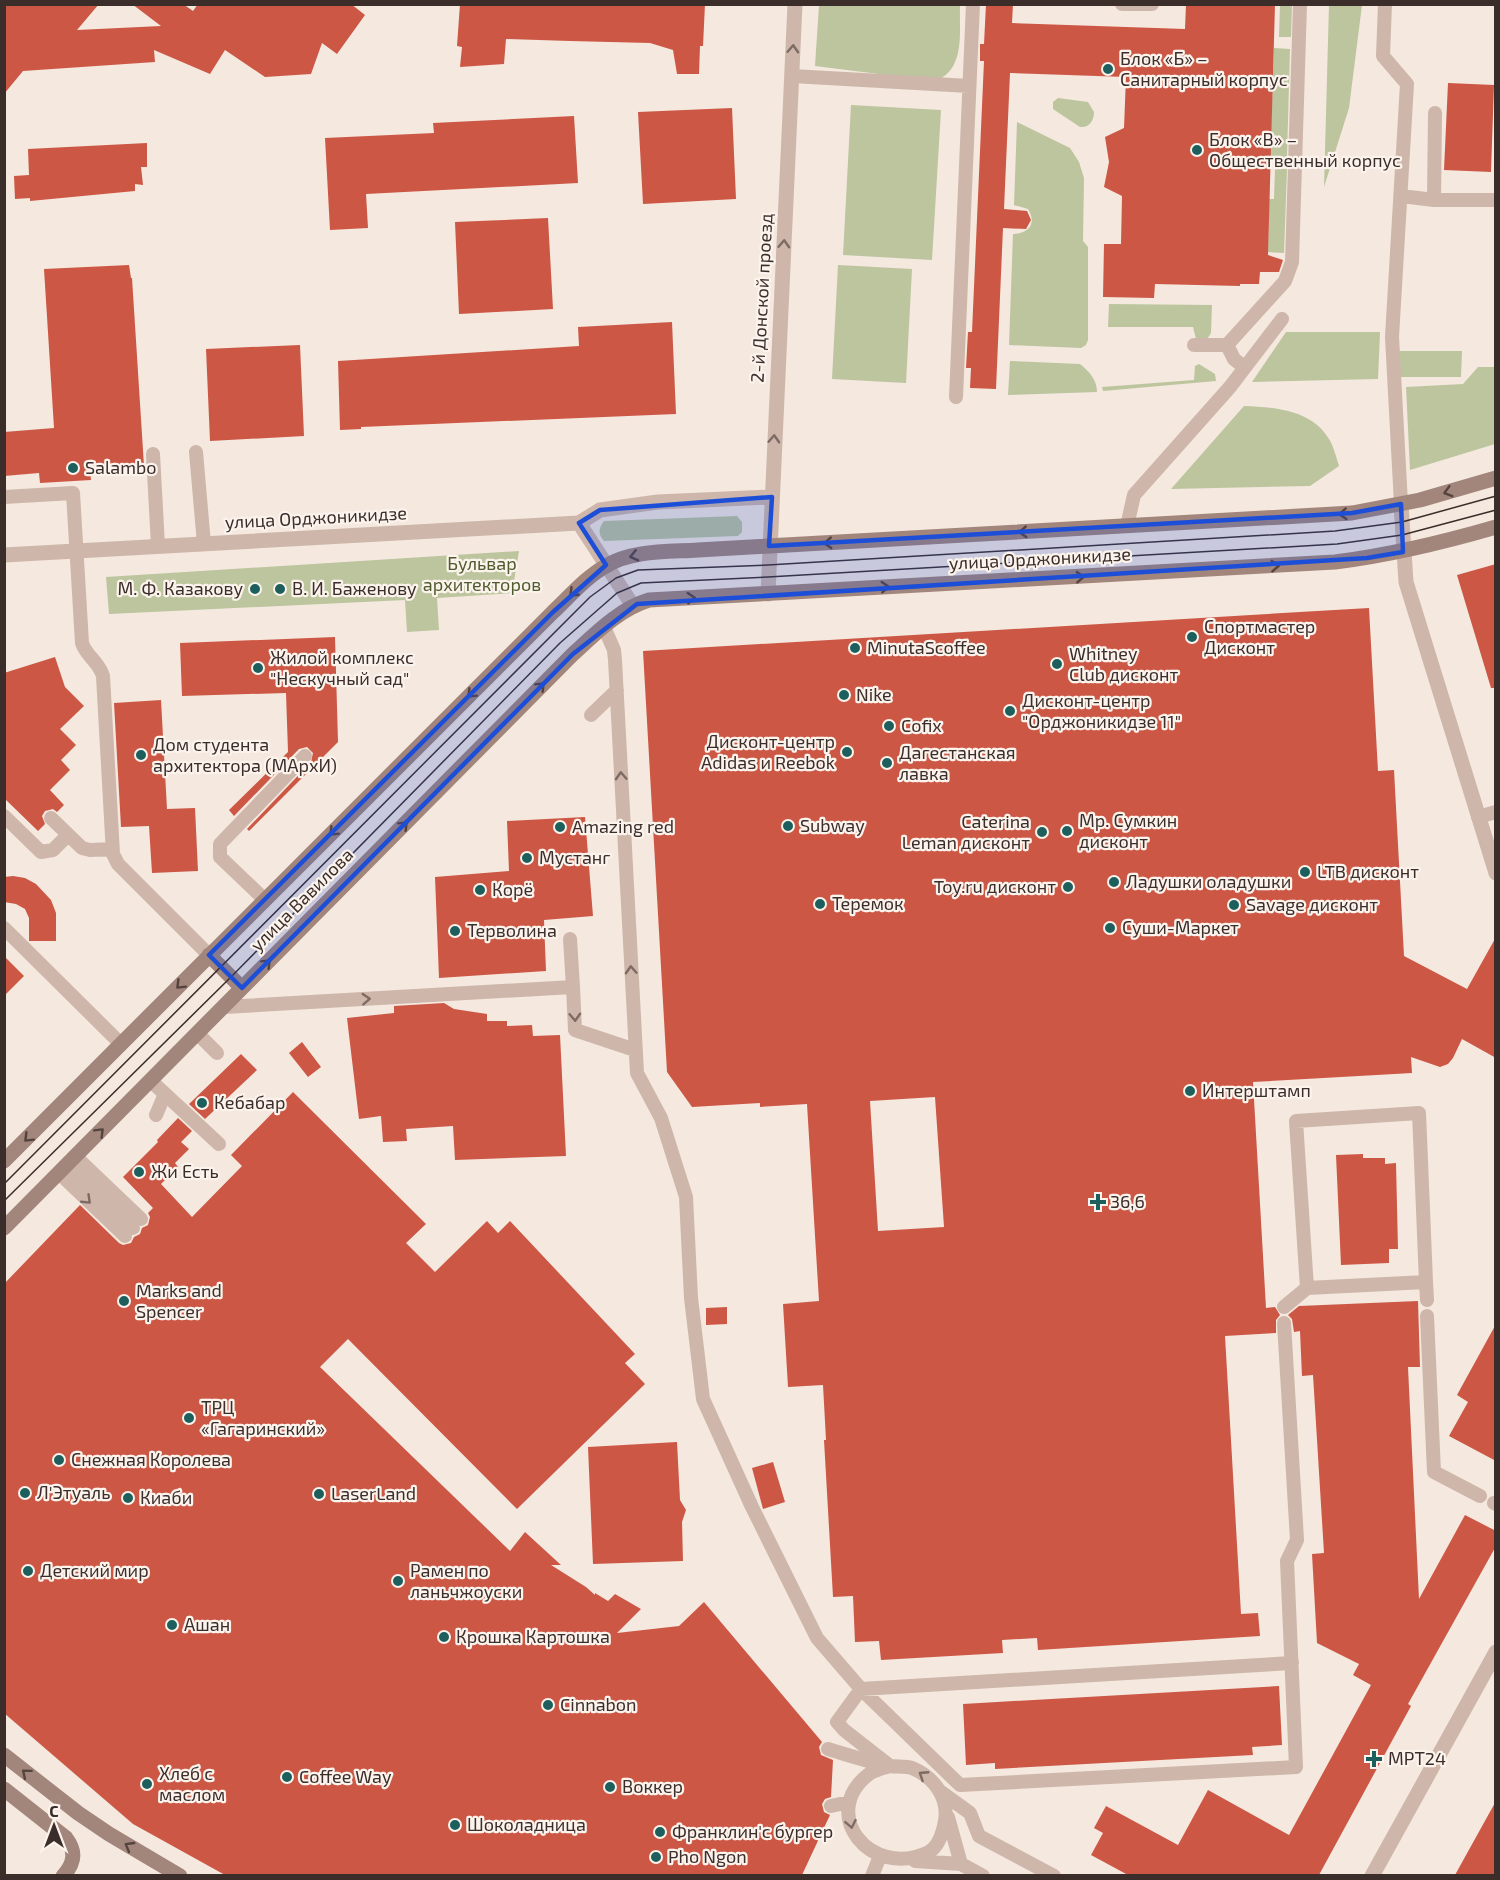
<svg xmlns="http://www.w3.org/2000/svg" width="1500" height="1880" font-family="'Exo 2',sans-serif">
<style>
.green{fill:#bcc59e}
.building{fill:#cd5745;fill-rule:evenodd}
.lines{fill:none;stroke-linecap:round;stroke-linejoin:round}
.lane{stroke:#ceb6aa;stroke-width:14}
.street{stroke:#ceb6aa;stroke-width:15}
.secondary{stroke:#a2857b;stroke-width:15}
.tram{stroke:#3b2d2a;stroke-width:1.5}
.oneway{stroke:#7d6b64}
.oneway2{stroke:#55433e}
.marked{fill:#1d4ed8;fill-opacity:0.2;stroke:#1d4ed8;stroke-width:4.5;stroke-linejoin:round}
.poi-dot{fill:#1c5f5d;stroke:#fbf3ec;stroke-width:2}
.labels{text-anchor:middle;stroke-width:4.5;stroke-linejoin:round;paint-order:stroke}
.poi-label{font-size:18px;fill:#3b2d2a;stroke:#fbf3ec;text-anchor:start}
.street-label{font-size:18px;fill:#3b2d2a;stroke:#fbf3ec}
.park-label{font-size:18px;fill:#4f5b2c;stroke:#fbf3ec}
</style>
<rect width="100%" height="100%" fill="#f4e8df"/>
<path class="green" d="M819 5H960C959 31 966 70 935 81L815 66Z
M1280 5H1292L1291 37H1279Z
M1329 5H1362L1349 108 1324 187Z
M1274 48 1290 49 1287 157 1270 156Z
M1058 98 1088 102 1094 112C1094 121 1089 128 1080 127L1053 109V102Z
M851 105 941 110 932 260 843 255Z
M1017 122 1070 148 1079 162 1084 178 1083 241 1088 247V340L1086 345 1081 348 1009 345 1013 234C1029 234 1037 223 1028 209L1014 205Z
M1275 169H1287L1284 253 1268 252 1269 199H1274Z
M838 265 912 269 906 383 832 379Z
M1109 304 1212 305 1211 333 1206 341 1196 339 1193 327H1108Z
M1286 332H1380L1378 379 1252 382Z
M1398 351H1462L1461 377H1398Z
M1010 361 1080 364C1089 371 1097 380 1097 392L1008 395Z
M1199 364 1215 374 1216 381 1103 391 1102 387 1194 380 1195 366Z
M1478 367H1495V444L1410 470 1406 387 1463 384Z
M1244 406C1274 407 1312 410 1329 439 1334 447 1336 457 1339 466L1310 486 1171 489Z
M737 516 742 522V532L738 536 604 541C598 534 598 529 604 521Z
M519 551 512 593 437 598 439 630 407 632 405 600 109 614 106 577Z"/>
<path class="building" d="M4 4H99L77 30 161 26 132 4H183L193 11 198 4H351L365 15 337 54 322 43 311 74 265 77 225 50 210 74 154 50 155 62 23 71 4 94Z
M460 4H705L703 46H700L699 74H677L673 50 650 43 570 41 506 39 504 64 460 67 462 47 457 46Z
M986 4H1013L1012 23 1185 29 1186 4H1275L1268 255 1283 260 1279 272H1260L1259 284H1240V286L1155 284 1154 298 1103 297 1104 244H1121L1122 196 1104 187 1109 162 1105 137 1124 128 1126 77 1010 73 1004 209 1027 211 1031 220 1026 229 1003 228 996 389 970 388 971 368H966L968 332H972L984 61H980V44H984Z
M1448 83 1494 85 1491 172 1444 170Z
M732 108 736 199 643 204 638 112Z
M574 116 578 183 366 194 368 228 330 230 325 138 434 133 433 123Z
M147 143V167H141L143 185 135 184V191L30 201V198L15 199 14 176 29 175 28 149Z
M548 218 553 309 459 314 455 222Z
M129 265 131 278H132L144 466 90 470 91 480 40 483 39 473 4 476V432L54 428 44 269Z
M672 322 676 414 361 427V429L340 430 338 361 579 346 578 327Z
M300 345 304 436 210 441 206 349Z
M1496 564V688H1491L1457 575Z
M1369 608 1378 771 1394 770 1404 956 1467 989 1496 937V1058L1462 1039 1453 1058 1448 1064 1440 1067 1411 1057 1412 1073 1253 1082 1266 1308 1275 1307 1280 1315 1276 1320V1333L1225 1336 1241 1614 1258 1613 1260 1636 1038 1650 1037 1638 1002 1640 1003 1653 881 1660 879 1641 855 1642 853 1596 833 1597 824 1440H826L823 1385 788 1387 783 1304 819 1301 807 1104 760 1107V1103L692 1107 667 1072 643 651ZM935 1097 944 1227 878 1231 870 1101Z
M335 637 338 742 249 831 247 829 311 762 313 753 307 747 299 749 234 816 229 810 288 752 286 693 182 696 180 643Z
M55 657 65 687 84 706 60 729 76 745 61 760 70 770 50 790 64 805 57 812 53 809 45 811 42 816 45 824 38 831 4 798V673Z
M161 700 167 809 195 808 198 871 152 873 149 826 121 827 114 703Z
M585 817 593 916 544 920 546 971 439 978 435 877 509 871 507 821Z
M13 876 25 878 36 884 51 900 56 913V941H29V918L25 909 16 904 4 902V877Z
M4 956 24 976 4 996Z
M444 1003 454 1009 487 1014V1021H507V1026L532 1025 533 1036 560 1035 566 1156 455 1160 453 1126 406 1129 407 1141 383 1142 381 1116 359 1119 347 1018 394 1013V1006Z
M302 1042 321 1067 308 1077 289 1053Z
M241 1054 257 1070 205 1119 189 1104Z
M293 1092 426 1224 406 1243 435 1272 487 1221 498 1233 510 1221 635 1354 625 1363 645 1384 517 1509 348 1339 320 1367 510 1551 525 1532 561 1565H551L586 1587 595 1595V1593L608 1601 615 1594 641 1609 617 1633 679 1626 704 1602 822 1742 819 1747 821 1755 833 1760 831 1797 825 1799 822 1804 824 1812 830 1815 802 1875H225L133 1824 4 1713V1284L80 1205 119 1243 123 1245 131 1243 134 1237 140 1234 142 1228 148 1225 150 1217 148 1213 153 1208 123 1177 158 1142 157 1140 178 1118 192 1131 181 1142 189 1149 175 1163 178 1167 161 1184 192 1217 242 1166 231 1155Z
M1363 1154V1158H1385V1164L1396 1163 1398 1249H1389V1263L1341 1265 1336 1155Z
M1418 1301 1420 1367H1408L1419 1599 1465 1515 1496 1531V1546L1408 1704 1411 1706 1319 1875H1128L1091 1855 1103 1833 1094 1828 1106 1806 1178 1845 1208 1790 1289 1835 1371 1685 1353 1675 1359 1664 1317 1643 1312 1554 1324 1553 1313 1375 1302 1376 1300 1331 1294 1332 1292 1319 1288 1315 1299 1306Z
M727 1307V1324L706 1325V1308Z
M1496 1324V1461L1449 1436 1468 1402 1457 1395Z
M677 1442 680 1500 686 1510 682 1522 683 1561 593 1564 588 1447Z
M773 1462 785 1502 763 1509 752 1468Z
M1279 1686 1282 1745 1252 1747 1253 1755 995 1769V1763L966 1765 963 1704Z
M1496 1801V1875H1455Z"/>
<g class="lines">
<path class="lane" d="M1122 4H1152
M1385 4 1383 56 1407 84 1392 337 1401 504
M792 76 969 86
M1401 196 1434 200H1496
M1434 200 1435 113
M1194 345H1227
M1244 367 1234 359 1227 345 1285 281 1292 262 1300 4
M956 397 973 4
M196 452 204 544
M153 454 158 546
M4 497 73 493 82 643C86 656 99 662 103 676L113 854 118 864 209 955
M1127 526 1134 495 1230 387 1282 319
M604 627 614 650 615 660 637 1073 661 1118 686 1197 691 1298 703 1399 752 1507 817 1638 861 1689 960 1785 1296 1767 1287 1561 1297 1540 1284 1323
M591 715 617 690
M4 816 41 852 53 850 68 835
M1478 817 1496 812
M51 818 82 848 90 850 112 849
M265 900 220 857V844L305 756
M4 928 121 1044
M570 939 573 987
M224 1007 573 987 575 1030 635 1050
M198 1034 217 1053
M151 1081 219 1144
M156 1115 165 1094
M75 1156 141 1219
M67 1165 133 1228
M59 1173 125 1236
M1426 1282 1427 1300
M1284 1307 1307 1288 1296 1121 1419 1113 1426 1282 1307 1288
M1427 1316 1434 1472 1480 1496
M1494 1503 1496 1504
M828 1749C848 1755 869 1762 890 1766 897 1767 905 1766 912 1768 934 1777 949 1798 945 1821 943 1832 939 1846 929 1852 870 1880 818 1813 869 1774 874 1770 883 1768 890 1766
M890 1766 844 1730 837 1722 861 1689 1292 1663
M941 1792 970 1813 979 1836 1054 1876
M831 1806 849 1802
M948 1817 961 1864
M915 1861 961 1864 983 1876
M872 1876 878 1861"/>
<path class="street" d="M1401 504 1406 582 1496 873
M579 523 633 606
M4 555 579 523 600 510 658 502 772 497
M768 594 795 4
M1372 1876 1496 1652"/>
<path class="secondary" d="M209 955 242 988
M4 1161 553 612C570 596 586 577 606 566 632 550 668 552 698 550L1352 513 1420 500 1496 478
M4 1228 573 654C595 634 619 609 649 600L1335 562C1391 555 1441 543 1496 527
M4 1755 78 1813 109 1834 180 1876
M4 1789 66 1838C76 1851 75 1863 63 1876"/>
<path class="tram" d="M4 1184 590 597 616 578 638 570 768 565 1335 531 1402 522 1496 496
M4 1201 231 977 560 643 617 593 641 583 768 577 1337 544 1402 535 1496 510"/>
</g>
<defs><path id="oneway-chevron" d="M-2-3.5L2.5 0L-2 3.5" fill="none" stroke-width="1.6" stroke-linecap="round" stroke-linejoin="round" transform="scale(1.5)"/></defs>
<g class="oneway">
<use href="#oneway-chevron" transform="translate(793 49) rotate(-87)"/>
<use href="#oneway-chevron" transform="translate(784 244) rotate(-87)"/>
<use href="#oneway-chevron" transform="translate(774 439) rotate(-87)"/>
<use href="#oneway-chevron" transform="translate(621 776) rotate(-93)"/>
<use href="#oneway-chevron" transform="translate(631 970) rotate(-93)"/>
<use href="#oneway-chevron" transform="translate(366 999) rotate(-3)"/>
<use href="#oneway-chevron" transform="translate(575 1017) rotate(87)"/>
<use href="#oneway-chevron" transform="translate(87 1200) rotate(44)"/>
<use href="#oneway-chevron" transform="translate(923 1775) rotate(-147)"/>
<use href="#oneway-chevron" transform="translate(851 1824) rotate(79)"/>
</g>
<g class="oneway2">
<use href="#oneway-chevron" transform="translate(1448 492) rotate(164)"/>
<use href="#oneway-chevron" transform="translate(1343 514) rotate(176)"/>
<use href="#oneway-chevron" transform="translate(1023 532) rotate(177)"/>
<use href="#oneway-chevron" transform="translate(828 543) rotate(177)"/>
<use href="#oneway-chevron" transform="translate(634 556) rotate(167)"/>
<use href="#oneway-chevron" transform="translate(1275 566) rotate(-4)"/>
<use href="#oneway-chevron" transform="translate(1080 577) rotate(-3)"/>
<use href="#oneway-chevron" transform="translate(885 587) rotate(-3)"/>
<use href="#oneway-chevron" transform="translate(573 593) rotate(136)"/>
<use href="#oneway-chevron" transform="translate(691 598) rotate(-3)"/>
<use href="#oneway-chevron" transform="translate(541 686) rotate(-45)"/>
<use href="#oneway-chevron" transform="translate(471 694) rotate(135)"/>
<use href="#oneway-chevron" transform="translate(404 825) rotate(-45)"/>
<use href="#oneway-chevron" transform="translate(333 832) rotate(135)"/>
<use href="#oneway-chevron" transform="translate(267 963) rotate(-45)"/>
<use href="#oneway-chevron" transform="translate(180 985) rotate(135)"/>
<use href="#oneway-chevron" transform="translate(100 1132) rotate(-45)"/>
<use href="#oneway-chevron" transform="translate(28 1138) rotate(135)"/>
<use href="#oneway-chevron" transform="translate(26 1773) rotate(-140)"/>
<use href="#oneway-chevron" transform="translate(129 1846) rotate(-150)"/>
</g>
<path class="marked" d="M772 497 769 546 1352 513 1401 504 1403 552 1367 558 637 604 573 654 242 988 209 955 553 612 606 565 579 523 600 510Z"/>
<g class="poi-dot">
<circle cx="1108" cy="69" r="6"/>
<circle cx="1197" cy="150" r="6"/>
<circle cx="73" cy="468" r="6"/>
<circle cx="255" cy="589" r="6"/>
<circle cx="280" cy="589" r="6"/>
<circle cx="1192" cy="637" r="6"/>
<circle cx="855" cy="648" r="6"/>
<circle cx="1057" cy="664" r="6"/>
<circle cx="258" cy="668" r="6"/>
<circle cx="844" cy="695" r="6"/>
<circle cx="1010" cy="711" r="6"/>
<circle cx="889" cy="726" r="6"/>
<circle cx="847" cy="752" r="6"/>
<circle cx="141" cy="755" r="6"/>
<circle cx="887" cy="763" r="6"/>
<circle cx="788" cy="826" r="6"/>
<circle cx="560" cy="827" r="6"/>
<circle cx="1067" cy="831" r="6"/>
<circle cx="1042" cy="832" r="6"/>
<circle cx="527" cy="858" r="6"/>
<circle cx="1305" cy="872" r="6"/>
<circle cx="1114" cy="882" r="6"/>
<circle cx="1068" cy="887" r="6"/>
<circle cx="480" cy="890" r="6"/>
<circle cx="820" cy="904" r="6"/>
<circle cx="1234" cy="905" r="6"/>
<circle cx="1110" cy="928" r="6"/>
<circle cx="455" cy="931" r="6"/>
<circle cx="1190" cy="1091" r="6"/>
<circle cx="202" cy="1103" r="6"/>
<circle cx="139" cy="1172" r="6"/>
<path d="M1095 1193h6v6h6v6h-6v6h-6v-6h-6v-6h6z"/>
<circle cx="124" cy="1301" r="6"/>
<circle cx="189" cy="1418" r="6"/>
<circle cx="59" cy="1460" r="6"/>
<circle cx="25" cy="1493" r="6"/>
<circle cx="319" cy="1494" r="6"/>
<circle cx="128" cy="1498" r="6"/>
<circle cx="28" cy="1571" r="6"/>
<circle cx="398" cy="1581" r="6"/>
<circle cx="172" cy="1625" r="6"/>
<circle cx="444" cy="1637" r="6"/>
<circle cx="548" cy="1705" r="6"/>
<path d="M1371 1750h6v6h6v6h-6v6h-6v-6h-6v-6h6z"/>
<circle cx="287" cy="1777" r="6"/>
<circle cx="147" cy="1784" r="6"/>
<circle cx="610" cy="1787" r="6"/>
<circle cx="455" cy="1825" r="6"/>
<circle cx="660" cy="1832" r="6"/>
<circle cx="656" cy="1857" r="6"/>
</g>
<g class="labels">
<g class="poi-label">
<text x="1120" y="65">Блок «Б» –<tspan x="1120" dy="21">Санитарный корпус</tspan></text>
<text x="1209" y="146">Блок «В» –<tspan x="1209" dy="21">Общественный корпус</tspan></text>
<text x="85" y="474">Salambo</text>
<text x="243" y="595" text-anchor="end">М. Ф. Казакову</text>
<text x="292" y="595">В. И. Баженову</text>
<text x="1204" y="633">Спортмастер<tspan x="1204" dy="21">Дисконт</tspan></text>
<text x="867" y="654">MinutaScoffee</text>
<text x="1069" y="660">Whitney<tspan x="1069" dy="21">Club дисконт</tspan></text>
<text x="270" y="664">Жилой комплекс<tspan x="270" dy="21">"Нескучный сад"</tspan></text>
<text x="856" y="701">Nike</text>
<text x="1022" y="707">Дисконт-центр<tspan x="1022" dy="21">"Орджоникидзе 11"</tspan></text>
<text x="901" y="732">Cofix</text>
<text x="835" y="748" text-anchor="end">Дисконт-центр<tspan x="835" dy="21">Adidas и Reebok</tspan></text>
<text x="153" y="751">Дом студента<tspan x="153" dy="21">архитектора (МАрхИ)</tspan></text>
<text x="899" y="759">Дагестанская<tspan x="899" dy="21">лавка</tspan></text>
<text x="1079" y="827">Мр. Сумкин<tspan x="1079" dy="21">дисконт</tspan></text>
<text x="1030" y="828" text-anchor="end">Caterina<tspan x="1030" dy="21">Leman дисконт</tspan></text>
<text x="800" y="832">Subway</text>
<text x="572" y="833">Amazing red</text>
<text x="539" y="864">Мустанг</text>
<text x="1317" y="878">LTB дисконт</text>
<text x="1126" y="888">Ладушки оладушки</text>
<text x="1056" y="893" text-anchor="end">Toy.ru дисконт</text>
<text x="492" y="896">Корё</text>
<text x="832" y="910">Теремок</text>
<text x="1246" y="911">Savage дисконт</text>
<text x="1122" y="934">Суши-Маркет</text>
<text x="467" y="937">Терволина</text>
<text x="1202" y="1097">Интерштамп</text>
<text x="214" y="1109">Кебабар</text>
<text x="151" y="1178">Жи Есть</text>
<text x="1110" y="1208">36,6</text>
<text x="136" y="1297">Marks and<tspan x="136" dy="21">Spencer</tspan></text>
<text x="201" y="1414">ТРЦ<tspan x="201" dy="21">«Гагаринский»</tspan></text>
<text x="71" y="1466">Снежная Королева</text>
<text x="37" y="1499">Л'Этуаль</text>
<text x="331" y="1500">LaserLand</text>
<text x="140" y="1504">Киаби</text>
<text x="40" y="1577">Детский мир</text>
<text x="410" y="1577">Рамен по<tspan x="410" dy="21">ланьчжоуски</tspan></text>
<text x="184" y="1631">Ашан</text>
<text x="456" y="1643">Крошка Картошка</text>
<text x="560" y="1711">Cinnabon</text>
<text x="1388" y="1765">МРТ24</text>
<text x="159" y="1780">Хлеб с<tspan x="159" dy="21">маслом</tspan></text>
<text x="299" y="1783">Coffee Way</text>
<text x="622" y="1793">Воккер</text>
<text x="467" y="1831">Шоколадница</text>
<text x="672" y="1838">Франклин'с бургер</text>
<text x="668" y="1863">Pho Ngon</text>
</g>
<g class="street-label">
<text transform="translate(762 298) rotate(-87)" y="6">2-й Донской проезд</text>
<text transform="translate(316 518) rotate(-3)" y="6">улица Орджоникидзе</text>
<text transform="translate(1040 559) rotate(-3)" y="6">улица Орджоникидзе</text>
<text transform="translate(302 900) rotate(-45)" y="6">улица Вавилова</text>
</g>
<g class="park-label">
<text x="482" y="570">Бульвар<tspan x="482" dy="21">архитекторов</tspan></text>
</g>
</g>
<rect width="1500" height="1880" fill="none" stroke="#3b2d2a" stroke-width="12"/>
<g transform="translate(54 1826)" stroke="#fbf3ec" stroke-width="4.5" paint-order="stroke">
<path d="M0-4.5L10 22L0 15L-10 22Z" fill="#3b2d2a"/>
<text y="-9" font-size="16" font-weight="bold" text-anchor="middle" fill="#3b2d2a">С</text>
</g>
</svg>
